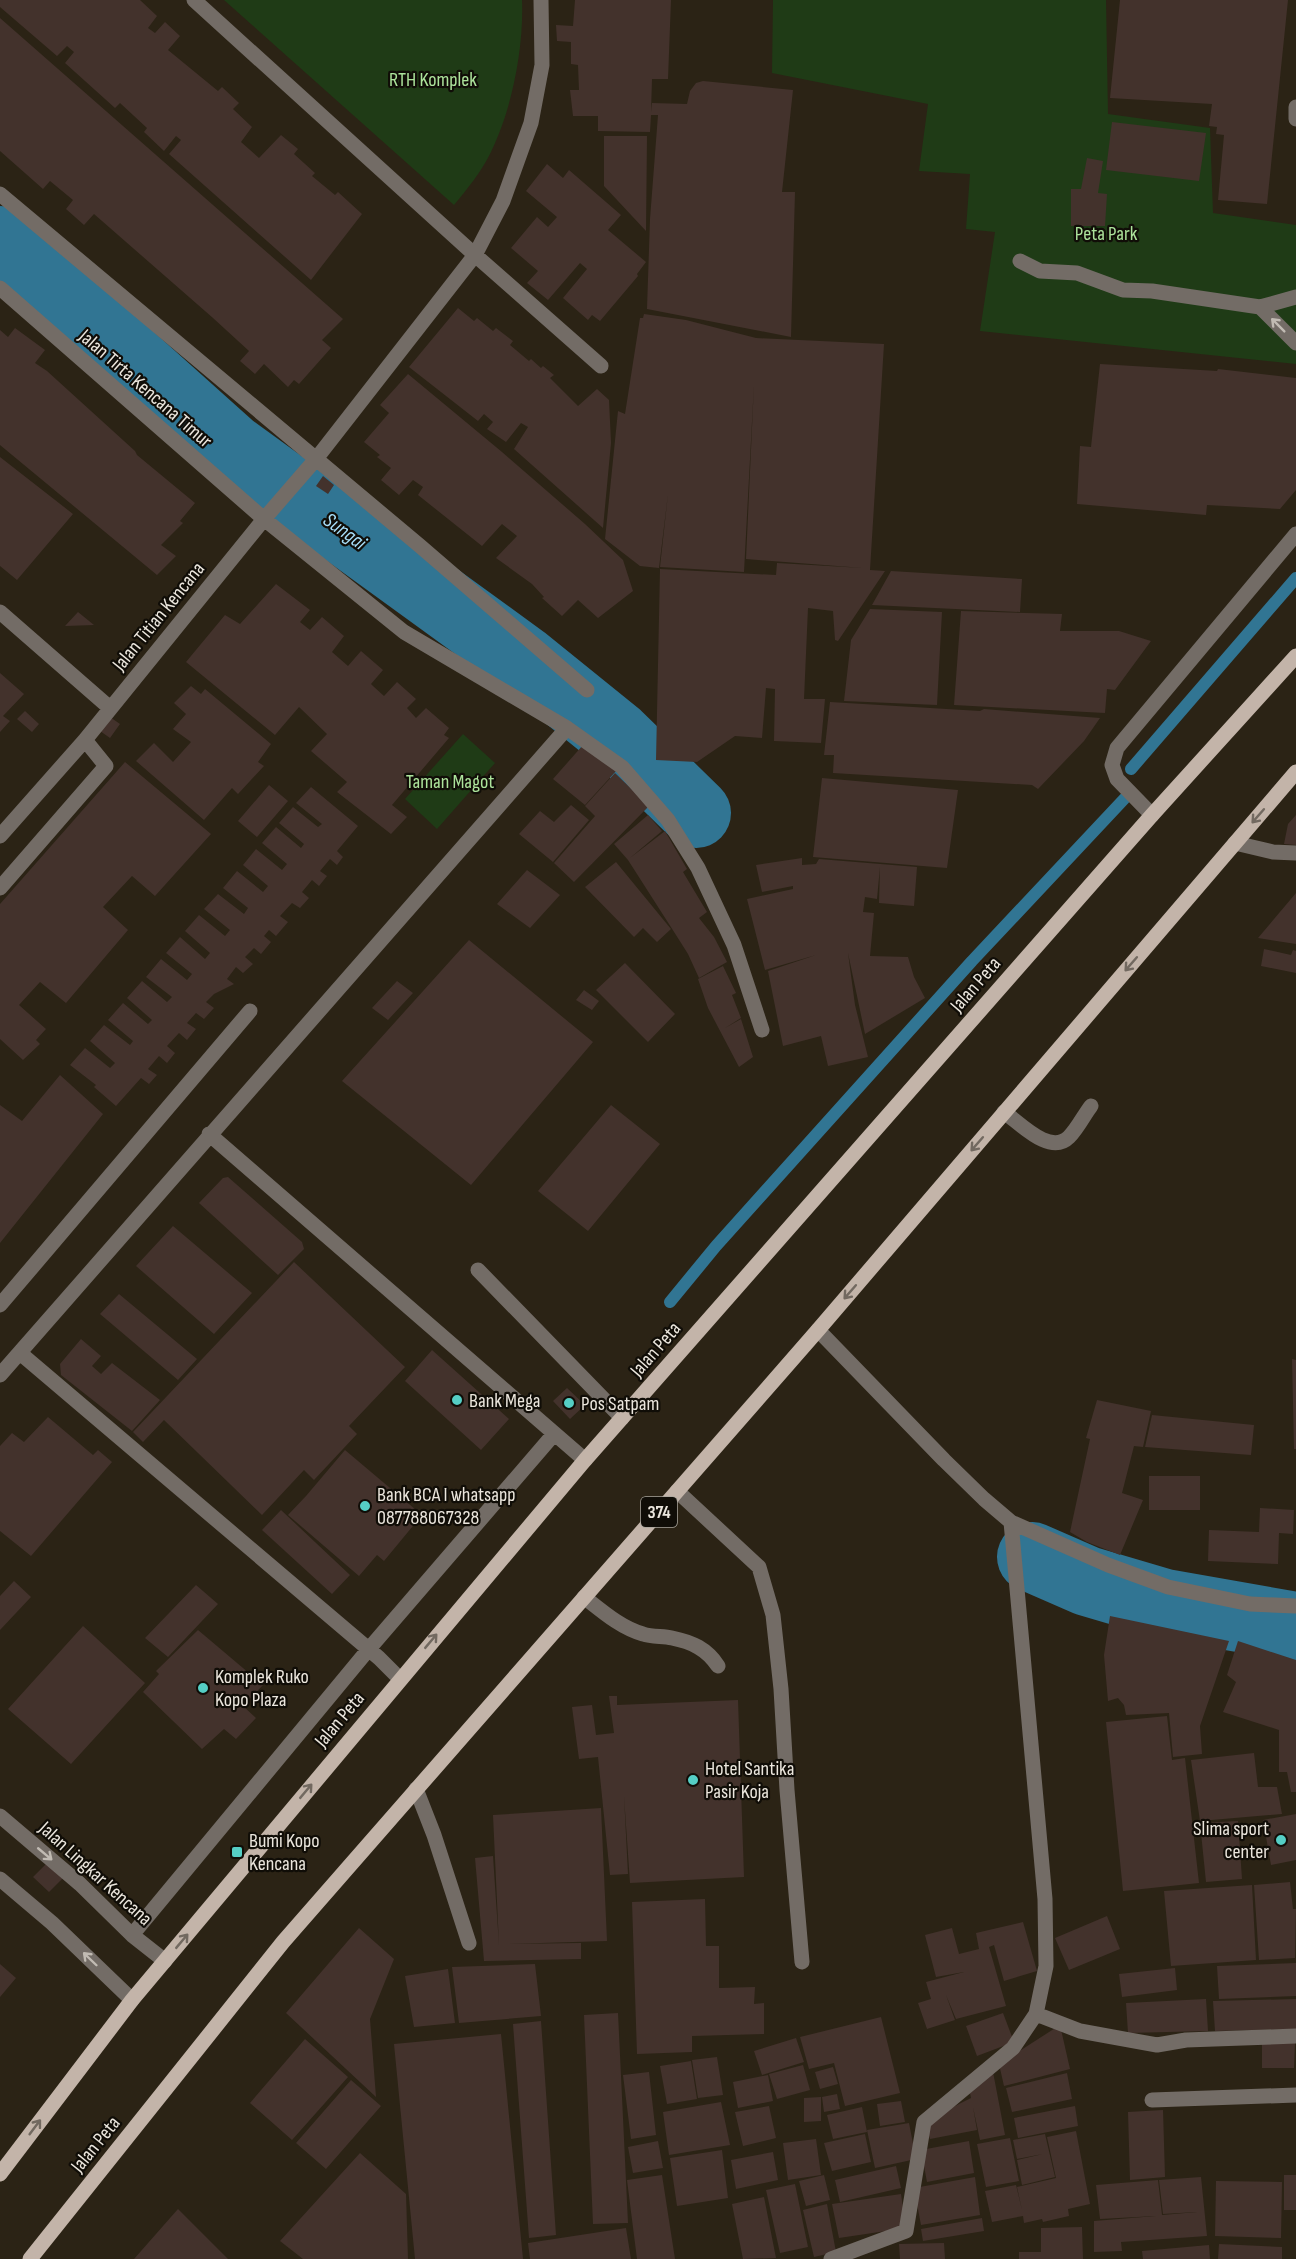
<svg xmlns="http://www.w3.org/2000/svg" width="1296" height="2259" font-family="'Sofia Sans Condensed',sans-serif">
<style>
.green{fill:#1f3b16}
.lines{fill:none;stroke-linecap:round;stroke-linejoin:round}
.stream{stroke:#317593;stroke-width:12}
.river{stroke:#317593;stroke-width:70}
.building{fill:#43322c}
.minor{stroke:#736c66;stroke-width:15}
.major{stroke:#c3b4a9;stroke-width:15}
.oneway{stroke:#c1bbb3}
.oneway2{stroke:#726960}
.poi-dot{fill:#55cec5;stroke:#100d07;stroke-width:2}
.labels{text-anchor:middle;stroke-width:4.5;stroke-linejoin:round;paint-order:stroke}
.shield{fill:#100d07;stroke:#a9a59d;stroke-width:1.5}
.shield-label{font-size:18px;font-weight:bold;fill:#ebe6dd}
.park-label{font-size:20px;fill:#ace39b;stroke:#100d07}
.street-label{font-size:20px;fill:#ebe6dd;stroke:#100d07}
.poi-label{font-size:20px;fill:#ebe6dd;stroke:#100d07;text-anchor:start}
.water-label{font-size:21px;font-style:italic;fill:#a8dffa;stroke:#100d07}
</style>
<rect width="100%" height="100%" fill="#2b2315"/>
<path class="green" d="M224 0H522C524 48 512 109 491 152 482 171 467 189 454 205Z
M773 0H1106L1108 114 1210 128 1213 213 1296 225V364L980 331 995 232 966 229 970 174 919 171 928 104 772 73Z
M463 734 495 763 437 829 405 799Z"/>
<g class="lines">
<path class="stream" d="M1131 769 1296 578
M670 1302 716 1246 972 961 1126 797"/>
<path class="river" d="M0 241 231 448 523 660 617 736 696 813
M1032 1557 1087 1581 1165 1604 1296 1627"/>
</g>
<path class="building" d="M0 0H140L157 16 148 28 155 33 165 22 180 36 168 50 218 91 222 87 239 103 233 109 252 127 241 142 259 158 281 135 298 149 294 154 315 173 312 176 335 195 338 192 362 214 311 280 169 154 181 140 176 136 164 151 144 132 147 128 120 103 115 108 65 63 74 52 67 46 57 56 0 7Z
M575 0H671L668 79H652L651 112 652 103 687 104 690 91 696 83 703 81 793 90 782 192H795L791 337 647 309 650 219 658 115H651L650 132 598 131V116H573L570 90H579L578 65 571 64V42L557 41 556 25 573 26Z
M1120 0H1288L1267 204 1218 200 1224 135 1216 134 1217 127 1209 126 1212 104 1110 98Z
M0 18 343 319 322 340 331 348 299 384 294 380 288 387 264 364 255 374 240 361 249 351 213 318 94 214 84 225 66 209 73 200 50 181 43 189 0 151Z
M1112 122 1206 133 1199 181 1106 170Z
M604 136H647L646 231 604 186Z
M1087 158 1103 161 1098 193 1107 194 1105 226H1071V189H1081Z
M547 164 563 178 569 170 621 215 608 230 646 262 637 274 638 276 600 321 592 315 588 320 563 298 587 269 580 263 548 300 527 283 538 271 511 248 537 217 548 227 557 217 526 191Z
M458 308 474 321 477 318 493 331 496 328 513 341 510 345 529 361 531 359 541 368 543 366 554 375 550 378 578 406 597 389 609 400 611 443 603 528 514 449 528 427 521 423 506 442 487 429 493 422 484 414 478 421 409 367Z
M644 314 686 320 756 338 884 344 870 570 885 571 838 641 835 640 833 611 808 608 804 699H825L821 743 774 741 775 689 766 688 762 738 735 736 697 762 656 760 660 569 776 575 777 563 863 568 746 559 754 384 744 572 660 567 668 494 659 568 640 566 605 539 618 411 625 414 640 318H643Z
M15 328 45 350 35 363 47 371 135 451 137 455 195 503 180 521 183 523 161 545 176 556 157 575 0 445V330L8 337Z
M1100 364 1217 371 1218 369 1296 378V490L1280 509 1207 505 1206 515 1077 504 1080 446 1091 447Z
M408 374 502 452 585 524 623 560 633 591 598 618 578 600 562 616 542 598 544 597 532 584 496 558 517 536 502 524 482 546 418 495 423 487 413 480 399 495 381 480 391 468 377 457 380 455 364 442 389 413 380 405Z
M0 457 73 514 17 580 0 566Z
M323 476 334 485 328 494 316 486Z
M891 571 1022 579 1020 612 872 605Z
M276 584 310 610 300 622 310 630 322 617 344 636 332 652 348 666 361 651 383 670 371 684 373 686 384 696 397 682 416 699 407 708 416 718 426 708 449 728 444 735 449 738 392 805 407 817 391 834 337 792 347 782 311 751 327 734 299 707 275 735 186 662 225 615 240 624Z
M870 609 942 612 937 705 844 701 851 640Z
M961 611 1062 614 1060 631H1119L1151 641 1115 690 1107 689 1105 713 954 705Z
M78 612 94 625 65 626Z
M0 673 24 694 3 716 10 721 0 732Z
M191 686 201 694 205 689 271 744 258 762 264 766 238 794 232 788 204 820 136 761 154 743 173 762 191 742 173 729 186 714 174 703Z
M830 702 980 711 984 709 1100 718 1084 741 1038 789 1032 785 833 773 834 755H824Z
M25 711 39 724 32 732 17 719Z
M110 717 120 724 110 738 100 731Z
M583 745 617 770 585 805 553 779Z
M125 762 211 834 155 896 132 876 103 907 128 930 66 1003 40 982 19 1005 46 1029 36 1040 40 1044 23 1060 0 1039V904Z
M615 773 649 806 574 882 554 863 595 816 585 806Z
M822 778 958 790 947 868 813 857Z
M269 785 288 801 257 837 238 821Z
M311 787 358 826 337 851 343 857 337 865 330 859 320 871 327 876 319 886 312 880 302 892 309 898 300 908 292 903 280 916 288 922 276 936 269 930 264 936 271 942 261 954 254 948 245 957 253 964 243 973 236 967 227 979 234 984 214 994 206 1002 214 1008 204 1019 196 1013 187 1023 196 1029 187 1040 179 1033 167 1046 175 1053 167 1063 159 1056 148 1069 157 1075 149 1084 141 1078 116 1106 94 1087 96 1085 70 1065 85 1048 110 1068 115 1063 90 1041 104 1025 130 1045 133 1041 108 1020 123 1003 148 1024 152 1020 127 998 142 981 167 1002 172 997 146 977 161 959 187 980 192 974 166 953 180 937 205 959 210 953 185 931 199 915 225 936 230 930 204 909 218 894 244 914 248 908 223 888 237 871 263 892 268 886 243 865 256 849 282 870 287 864 262 843 276 827 301 848 304 844 279 823 293 807 318 827 322 824 296 803Z
M571 805 589 820 553 862 519 834 540 811 554 822Z
M648 815 662 831 630 858 665 831 687 869 683 872 707 912 699 918 714 937 727 962 699 978 688 954 676 935 628 860 614 844Z
M1296 815V845L1284 844 1288 824Z
M802 858V865L816 864 819 859 917 867 914 906 879 903 880 867 877 899 865 897 863 912 874 913 870 956 908 957 914 977 925 998 865 1034 848 953 855 1005 868 1057 828 1066 821 1036 783 1046 768 971 816 955 765 970 747 899 793 889V886L762 892 756 865Z
M616 862 671 929 657 942 643 928 634 937 585 887Z
M527 870 560 895 530 928 497 904Z
M1296 893V944L1258 938Z
M469 940 593 1042 471 1185 342 1081Z
M1264 949 1291 955 1293 950 1296 951V973L1261 966Z
M625 963 675 1014 648 1042 596 990Z
M723 966 736 993 732 995 741 1018 725 1028 741 1019 753 1057 739 1067 708 1008 698 979Z
M397 981 413 993 388 1020 372 1008Z
M584 990 599 1001 592 1010 576 1000Z
M60 1075 103 1114 0 1243V1105L22 1121Z
M611 1105 660 1144 588 1231 538 1191Z
M228 1177 302 1242 304 1249 278 1275 199 1203 223 1178Z
M173 1226 252 1293 214 1334 136 1266Z
M294 1262 405 1367 349 1426 357 1434 314 1480 304 1470 262 1515 164 1420 143 1442 133 1432Z
M119 1294 197 1359 178 1380 100 1314Z
M81 1339 101 1356 92 1366 101 1374 112 1363 160 1400 132 1431 61 1375 60 1364Z
M432 1350 509 1419 481 1450 405 1381Z
M1292 1359 1296 1360V1449H1294Z
M567 1388 585 1405 570 1419 553 1401Z
M1097 1400 1151 1411 1143 1447 1134 1446 1122 1493 1143 1500 1120 1555 1087 1542 1070 1532 1090 1439 1086 1438Z
M1152 1415 1254 1425 1251 1455 1145 1447Z
M48 1417 93 1455 98 1450 112 1462 31 1556 0 1531V1446L12 1433 24 1442Z
M345 1450 422 1515 384 1561 377 1555 359 1576 288 1515 306 1496Z
M1149 1476H1200V1510H1149Z
M1260 1508 1294 1510 1293 1534 1279 1533 1278 1564 1208 1561 1209 1530 1259 1532Z
M281 1510 350 1575 332 1594 262 1530Z
M14 1581 31 1597 0 1630V1596Z
M196 1585 218 1604 168 1657 145 1638Z
M1110 1616 1229 1641 1200 1726 1202 1754 1173 1757 1169 1713 1126 1715 1124 1705 1118 1698 1108 1701 1104 1655Z
M83 1626 145 1683 71 1764 8 1709Z
M198 1630 263 1685 243 1706 256 1718 236 1739 224 1729 202 1749 143 1692 159 1674 156 1671Z
M1238 1641 1296 1660V1792H1291L1287 1772H1279V1730L1223 1712 1236 1682 1227 1675Z
M609 1696H617V1705L738 1700 744 1877 630 1883 624 1796 628 1874 610 1875 598 1757 579 1759 572 1707 592 1705 596 1735 614 1733Z
M1167 1716 1172 1760 1185 1758 1199 1883 1123 1891 1106 1722Z
M1254 1753 1258 1787H1277L1282 1814 1200 1821 1191 1760Z
M601 1808 607 1941 505 1944 581 1943V1959L484 1961 475 1858 493 1856 499 1945 493 1815Z
M1296 1814V1860L1271 1865 1263 1820Z
M1238 1821 1242 1879 1206 1882 1200 1823Z
M47 1863 63 1878 49 1892 33 1877Z
M1290 1882 1293 1909H1296L1295 1958 1259 1960 1254 1885Z
M1252 1885 1256 1960 1171 1966 1164 1891Z
M705 1899 706 1946H719V1988L755 1987 754 2004 764 2003V2034L692 2036V2052L637 2054 632 1902Z
M1107 1916 1120 1949 1069 1970 1055 1938Z
M1023 1922 1037 1971 1004 1981 994 1945 989 1947 1006 2006 956 2019 946 1995 955 2020 927 2029 918 2003 931 1999 926 1982 964 1972 936 1977 925 1935 952 1928 959 1954 979 1949 976 1933Z
M359 1928 394 1959 370 2019 376 2097 286 2013Z
M1296 1963V1996L1219 1999 1217 1966Z
M0 1964 16 1978 0 1997Z
M535 1964 541 2016 459 2023 452 1967Z
M1175 1968 1177 1990 1122 1997 1119 1974Z
M448 1969 455 2023 414 2027 405 1976Z
M1206 1999 1208 2031 1128 2033 1126 2003Z
M1296 1999V2029L1215 2031 1213 2001Z
M618 2013 628 2223 593 2224 584 2015Z
M1003 2013 1014 2042 977 2056 966 2026Z
M881 2017 900 2093 845 2106 834 2063 809 2069 800 2037Z
M541 2021 556 2235 529 2238 513 2024Z
M1060 2025 1070 2069 1004 2086 999 2064Z
M501 2034 523 2259H415L394 2044Z
M796 2038 804 2062 762 2075 754 2051Z
M305 2039 348 2077 292 2140 250 2103Z
M1262 2042 1295 2043 1294 2068H1262Z
M717 2057 723 2095 698 2098 692 2060Z
M691 2061 697 2099 667 2104 660 2066Z
M803 2065 810 2090 777 2099 769 2074Z
M833 2067 838 2084 820 2089 815 2072Z
M649 2072 656 2135 631 2139 623 2075Z
M993 2072 1005 2135 980 2140 973 2107 977 2130 930 2139 925 2121 971 2098 970 2093Z
M1067 2073 1072 2099 1012 2112 1006 2088Z
M768 2075 773 2101 738 2108 733 2082Z
M351 2080 381 2106 326 2169 296 2143Z
M837 2094 840 2109 824 2112 822 2097Z
M821 2097V2121L804 2122V2098Z
M901 2101 905 2122 880 2126 877 2104Z
M721 2102 730 2145 669 2155 663 2112Z
M769 2106 776 2138 743 2146 735 2112Z
M1075 2106 1078 2126 1018 2138 1014 2118Z
M862 2107 867 2132 833 2139 827 2115Z
M1163 2110 1165 2177 1130 2180 1128 2112Z
M909 2123 916 2159 875 2168 867 2130Z
M1076 2131 1090 2204 1068 2209 1069 2216 1043 2222 1042 2219 1024 2223 1023 2216 992 2222 985 2191 1016 2185 1022 2210 1017 2187 1056 2178 1047 2137Z
M865 2134 871 2162 832 2171 824 2143Z
M1045 2134 1055 2177 1022 2185 1017 2160 1043 2154 1017 2159 1013 2140Z
M1010 2138 1019 2181 986 2187 977 2144Z
M816 2139 821 2175 788 2180 783 2143Z
M658 2141 663 2168 633 2173 628 2147Z
M969 2141 974 2173 927 2182 921 2150Z
M722 2150 728 2198 677 2206 670 2158Z
M773 2152 778 2180 736 2189 731 2160Z
M360 2153 406 2194 408 2259H303L280 2241Z
M896 2166 901 2188 840 2202 835 2180Z
M662 2175 675 2259H637L627 2180Z
M824 2175 830 2200 806 2206 799 2181Z
M1284 2175H1296V2210H1284Z
M975 2177 980 2215 921 2225 914 2188Z
M1201 2177 1207 2236 1121 2242 1122 2251 1094 2252V2221L1156 2216 1100 2219 1096 2185 1158 2180 1162 2215 1197 2212 1163 2214 1159 2180Z
M1216 2181 1282 2182 1281 2238 1215 2236Z
M795 2184 808 2247 780 2253 766 2190Z
M901 2194 906 2228 839 2238 832 2204Z
M764 2197 776 2258 743 2259 732 2204Z
M827 2204 836 2252 814 2257 803 2210Z
M178 2209 228 2259H134Z
M982 2218 984 2231 923 2241 921 2229Z
M1082 2227 1083 2259H1019V2252H1041V2228Z
M626 2228 631 2259H530L528 2243Z
M944 2243 945 2259H900L899 2244Z
M1219 2244 1282 2247V2259H1218Z
M1209 2245 1210 2259H1143L1142 2251Z"/>
<g class="lines">
<path class="minor" d="M194 0 475 255 601 366
M1296 107V119
M0 194 420 546 587 690
M1020 261 1040 271 1077 273 1123 290 1152 291 1260 307 1296 297
M0 288 264 519 404 632 567 728 622 767 668 820 698 868 734 945 762 1030
M1260 307 1296 343
M0 612 110 708
M1152 815 1117 779 1112 765 1117 748 1296 534
M0 836 85 740 264 519 316 459 475 255 503 201 531 123 542 65 541 0
M1235 843 1273 852 1296 853
M0 888 106 766 85 740
M1004 1112C1020 1123 1050 1156 1069 1137 1078 1128 1084 1115 1091 1106
M209 1134 585 1460
M478 1270 622 1418
M0 1305 250 1011
M818 1330 944 1460 984 1499 1011 1522 1108 1565 1168 1587 1250 1604 1296 1606
M20 1353 379 1658 400 1679
M0 1375 567 728
M677 1491 759 1567 773 1615 781 1689 787 1790 802 1962
M584 1597C602 1611 621 1628 643 1634 652 1637 663 1636 672 1638 692 1642 707 1649 718 1666
M416 1789 434 1835 469 1943
M0 1816 80 1884 132 1935 165 1961
M0 1879 52 1923 132 2000
M132 1935 368 1650 554 1434
M1036 2014 1080 2031 1157 2045 1186 2040 1296 2036
M1152 2100 1296 2095
M831 2259 906 2231 924 2122 1013 2048 1036 2014 1046 1966 1045 1899 1011 1522"/>
<path class="major" d="M0 2174 132 2000 585 1460 1152 815 1296 656
M30 2259 283 1942 818 1330 1296 772"/>
</g>
<defs><path id="oneway-shaft" d="M-6 0H5M1.5-3L5.5 0L1.5 3" fill="none" stroke-width="1.6" stroke-linecap="round" stroke-linejoin="round" transform="scale(1.5)"/></defs>
<g class="oneway">
<use href="#oneway-shaft" transform="translate(1278 325) rotate(-135)"/>
<use href="#oneway-shaft" transform="translate(45 1854) rotate(40)"/>
<use href="#oneway-shaft" transform="translate(90 1959) rotate(-136)"/>
</g>
<g class="oneway2">
<use href="#oneway-shaft" transform="translate(1258 816) rotate(131)"/>
<use href="#oneway-shaft" transform="translate(1131 964) rotate(131)"/>
<use href="#oneway-shaft" transform="translate(977 1144) rotate(131)"/>
<use href="#oneway-shaft" transform="translate(850 1292) rotate(131)"/>
<use href="#oneway-shaft" transform="translate(431 1641) rotate(-50)"/>
<use href="#oneway-shaft" transform="translate(306 1791) rotate(-50)"/>
<use href="#oneway-shaft" transform="translate(182 1941) rotate(-50)"/>
<use href="#oneway-shaft" transform="translate(35 2127) rotate(-53)"/>
</g>
<g class="poi-dot">
<circle cx="457" cy="1400" r="6"/>
<circle cx="569" cy="1403" r="6"/>
<circle cx="365" cy="1506" r="6"/>
<circle cx="203" cy="1688" r="6"/>
<circle cx="693" cy="1780" r="6"/>
<circle cx="1281" cy="1840" r="6"/>
<rect x="231" y="1846" width="12" height="12" rx="3"/>
</g>
<g class="labels">
<rect class="shield" x="641" y="1497" width="36" height="30" rx="4.5"/>
<g class="shield-label">
<text x="659" y="1518">374</text>
</g>
<g class="park-label">
<text x="433" y="86">RTH Komplek</text>
<text x="1106" y="240">Peta Park</text>
<text x="450" y="788">Taman Magot</text>
</g>
<g class="street-label">
<text transform="translate(146 388) rotate(41)" y="7">Jalan Tirta Kencana Timur</text>
<text transform="translate(158 616) rotate(-51)" y="7">Jalan Titian Kencana</text>
<text transform="translate(975 984) rotate(-49)" y="7">Jalan Peta</text>
<text transform="translate(655 1349) rotate(-49)" y="7">Jalan Peta</text>
<text transform="translate(339 1719) rotate(-50)" y="7">Jalan Peta</text>
<text transform="translate(96 1873) rotate(42)" y="7">Jalan Lingkar Kencana</text>
<text transform="translate(95 2144) rotate(-51)" y="7">Jalan Peta</text>
</g>
<g class="poi-label">
<text x="469" y="1407">Bank Mega</text>
<text x="581" y="1410">Pos Satpam</text>
<text x="377" y="1501">Bank BCA I whatsapp<tspan x="377" dy="23">087788067328</tspan></text>
<text x="215" y="1683">Komplek Ruko<tspan x="215" dy="23">Kopo Plaza</tspan></text>
<text x="705" y="1775">Hotel Santika<tspan x="705" dy="23">Pasir Koja</tspan></text>
<text x="1269" y="1835" text-anchor="end">Slima sport<tspan x="1269" dy="23">center</tspan></text>
<text x="249" y="1847">Bumi Kopo<tspan x="249" dy="23">Kencana</tspan></text>
</g>
<g class="water-label">
<text transform="translate(345 531) rotate(36)" y="7">Sungai</text>
</g>
</g>
</svg>
